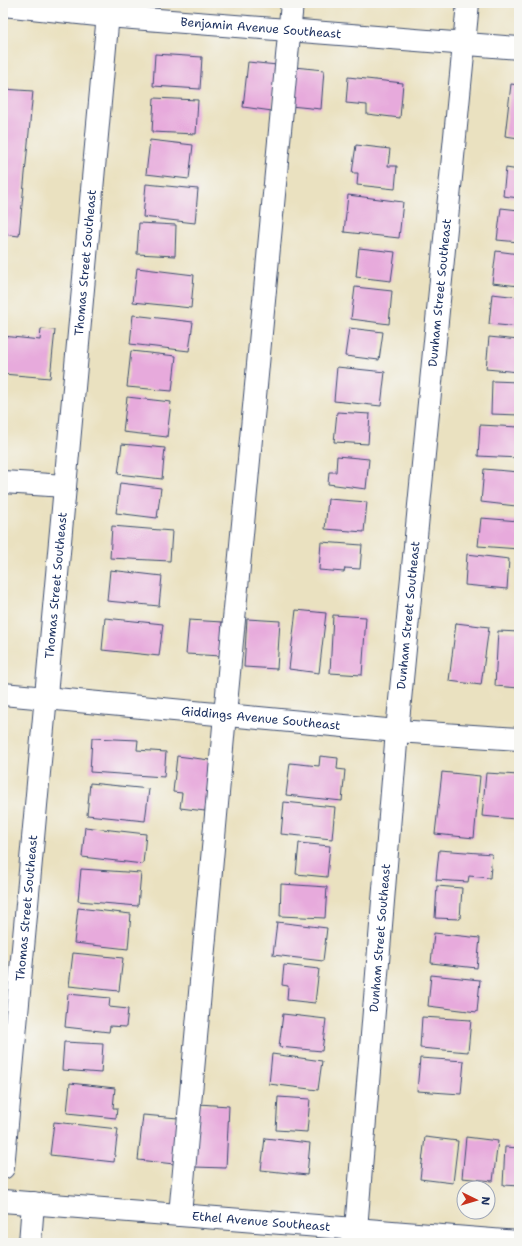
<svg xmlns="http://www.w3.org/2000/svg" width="522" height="1246" font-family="'Shantell Sans',sans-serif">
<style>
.building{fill:#e7aadc}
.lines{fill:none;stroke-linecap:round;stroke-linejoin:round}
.minor-casing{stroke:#3a4a6d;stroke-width:24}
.minor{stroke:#fff;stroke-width:22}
.labels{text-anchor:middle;stroke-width:4;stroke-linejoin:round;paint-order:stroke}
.street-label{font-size:12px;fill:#1b2f5e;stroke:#f6f6f2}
</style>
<rect width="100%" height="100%" fill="#f6f6f2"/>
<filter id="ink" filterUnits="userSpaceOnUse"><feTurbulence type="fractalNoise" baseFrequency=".025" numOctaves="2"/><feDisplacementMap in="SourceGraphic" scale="8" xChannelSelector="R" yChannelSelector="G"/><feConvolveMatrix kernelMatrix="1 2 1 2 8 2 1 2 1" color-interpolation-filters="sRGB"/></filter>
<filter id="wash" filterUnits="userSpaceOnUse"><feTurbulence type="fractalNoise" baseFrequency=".012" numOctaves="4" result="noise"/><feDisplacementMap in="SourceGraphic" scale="16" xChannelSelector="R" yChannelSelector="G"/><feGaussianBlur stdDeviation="0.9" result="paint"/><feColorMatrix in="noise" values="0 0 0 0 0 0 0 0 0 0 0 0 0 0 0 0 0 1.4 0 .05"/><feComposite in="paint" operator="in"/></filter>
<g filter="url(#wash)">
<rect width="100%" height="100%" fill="#eae1c0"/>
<g id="blocks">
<path class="building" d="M155 54 202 57 200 89 153 86Z
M248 62 277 65 272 111 243 107Z
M294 67 324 70 321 109 290 106Z
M348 77 403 83 400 118 367 114V105L346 103Z
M511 84 519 85V138L505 136Z
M3 89 33 91 19 236 3 234Z
M154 98 198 100 196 134 152 132Z
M150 140 193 145 189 179 146 174Z
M356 145 390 149 388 166H397L395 189 357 185 358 173H352Z
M506 168 519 170V198L503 196Z
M146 184 198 189 195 223 143 217Z
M348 195 403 202 399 238 344 232Z
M501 208 519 210V242L497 240Z
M139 223 176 225 175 256 137 254Z
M359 248 395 252 391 281 356 277Z
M496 251 519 254V286L492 283Z
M137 268 194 275 191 308 133 302Z
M355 287 392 291 389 324 351 319Z
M492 294 519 297V327L489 324Z
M133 315 193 322 189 351 130 344Z
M349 328 383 332 379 360 345 356Z
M41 329 55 330 50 378 3 374V336L40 340Z
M489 337 519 340V372L486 369Z
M131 351 176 356 172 391 127 387Z
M337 367 385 372 381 406 334 401Z
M492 381 519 382V415L491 414Z
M127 397 171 402 167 437 123 432Z
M337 412 370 414 368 444 334 442Z
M480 425 519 427V458L478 456Z
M122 444 165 448 162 479 118 474Z
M337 456 369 459 366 489 328 484 329 472H336Z
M484 469 519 472 516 506 481 502Z
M120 483 161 488 157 518 116 513Z
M328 499 367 502 364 532 325 529Z
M481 518 519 521V549L478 546Z
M112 526 172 531 170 561 110 558Z
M321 542 362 545 360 569 345 568 344 572 319 570Z
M467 554 509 559 507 589 465 585Z
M110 570 162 576 159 606 107 601Z
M296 610 326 613 319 673 289 669Z
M333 615 366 617 362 675 330 673Z
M105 618 163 624 159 656 102 650Z
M247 619 280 621 277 669 244 667Z
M189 620 222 622 221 656 186 654Z
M456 623 489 627 481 685 449 681Z
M498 631 519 632V688L495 686Z
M92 738 138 740 137 750 166 752 164 777 90 772Z
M177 756 210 760 205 811 180 808 182 793 173 792Z
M320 756 338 758 337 769 345 770 342 801 286 795 290 763 319 766Z
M442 772 480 776 474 838 435 834Z
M486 773 519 775 515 819 482 816Z
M90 783 149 789 145 821 87 815Z
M284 802 335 807 332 839 281 834Z
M85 827 146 834 143 864 82 857Z
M299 843 330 846 327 877 296 874Z
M439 850 492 854 490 878 469 876 468 882 436 880Z
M81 869 141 873 138 906 78 901Z
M281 884 327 887 325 918 280 916Z
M437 886 462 888 460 919 435 918Z
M78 908 131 914 128 949 74 943Z
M277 922 327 928 323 961 273 955Z
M434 933 480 938 477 968 431 963Z
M73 953 123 958 119 991 69 986Z
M284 965 319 969 315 1003 287 1000 288 986 282 985Z
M431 975 480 980 477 1012 428 1006Z
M68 994 110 998 109 1007 128 1009 126 1027 110 1026 109 1032 65 1027Z
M283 1014 326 1019 322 1051 279 1047Z
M422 1017 471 1020 468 1052 420 1048Z
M64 1042 103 1044 101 1073 62 1070Z
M272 1054 322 1061 318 1090 269 1084Z
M420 1058 464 1061 461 1094 417 1091Z
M70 1083 115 1088 113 1108H117L116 1118 67 1113Z
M278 1097 310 1099 307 1132 276 1130Z
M198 1104 229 1106 226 1168 194 1167Z
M143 1115 178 1118 174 1164 138 1160Z
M54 1122 118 1129 114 1162 50 1155Z
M425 1137 458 1141 453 1183 420 1179Z
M466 1137 498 1141 493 1181 462 1178Z
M265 1138 310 1143 307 1175 261 1170Z
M505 1147 519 1148V1186L503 1185Z"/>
</g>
</g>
<g filter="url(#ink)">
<use href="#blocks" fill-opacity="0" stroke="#3a4a6d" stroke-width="1"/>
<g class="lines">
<g class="minor-casing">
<g id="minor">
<path id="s1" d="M3 5 107 16 519 48"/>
<path d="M3 482 65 486"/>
<path id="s2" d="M3 694 397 731 519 739"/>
<path id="s3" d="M3 1168 109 3"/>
<path id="s4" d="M3 1201 519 1242"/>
<path d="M180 1215 225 715 292 3"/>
<path id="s5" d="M356 1229 397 731 468 3"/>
<path d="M30 1243 33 1203"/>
</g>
</g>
<use href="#minor" class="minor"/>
</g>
</g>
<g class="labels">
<g class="street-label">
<text dy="4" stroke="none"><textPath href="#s1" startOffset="259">Benjamin Avenue Southeast</textPath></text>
<text dy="4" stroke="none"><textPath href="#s3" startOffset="909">Thomas Street Southeast</textPath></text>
<text dy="4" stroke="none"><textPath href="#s5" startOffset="940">Dunham Street Southeast</textPath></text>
<text dy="4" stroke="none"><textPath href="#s3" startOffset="585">Thomas Street Southeast</textPath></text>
<text dy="4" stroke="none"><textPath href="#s5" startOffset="616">Dunham Street Southeast</textPath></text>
<text dy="4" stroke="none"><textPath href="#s2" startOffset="259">Giddings Avenue Southeast</textPath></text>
<text dy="4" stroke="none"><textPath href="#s3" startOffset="261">Thomas Street Southeast</textPath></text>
<text dy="4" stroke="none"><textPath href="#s5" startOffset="292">Dunham Street Southeast</textPath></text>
<text dy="4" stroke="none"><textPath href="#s4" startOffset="259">Ethel Avenue Southeast</textPath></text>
</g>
</g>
<rect width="522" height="1246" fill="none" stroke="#f6f6f2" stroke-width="16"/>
<g transform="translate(476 1200) rotate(95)"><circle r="19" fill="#f6f6f2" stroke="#9ea6b7"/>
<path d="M0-3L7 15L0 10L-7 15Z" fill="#c8321e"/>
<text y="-6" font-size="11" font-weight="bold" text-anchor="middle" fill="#1b2f5e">N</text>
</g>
</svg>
